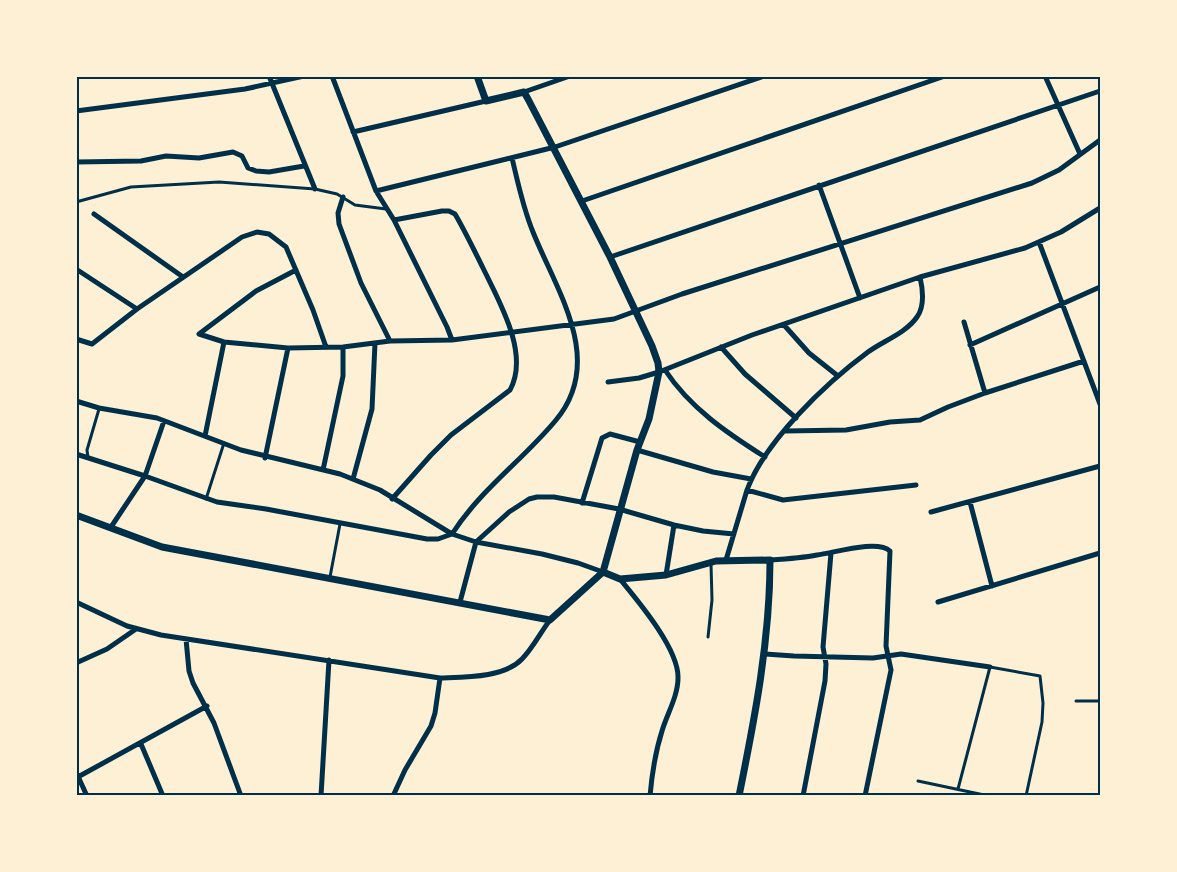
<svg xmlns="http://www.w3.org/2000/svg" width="1177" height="872" font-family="Karla,sans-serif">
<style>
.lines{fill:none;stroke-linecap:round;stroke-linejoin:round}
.service{stroke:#003049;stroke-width:3}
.minor{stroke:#003049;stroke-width:5}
.tertiary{stroke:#003049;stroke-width:7}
.neatline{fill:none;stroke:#003049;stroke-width:2}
</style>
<rect width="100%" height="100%" fill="#fdf0d5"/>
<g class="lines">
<path class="service" d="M76 202 131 187 219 182 315 189 337 194 355 205 386 209
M88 458 87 450 99 409
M206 499 224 443
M330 577 340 524
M708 637 712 600 711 564
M1076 701H1100
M918 781 989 796
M958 789 990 667 1040 676 1043 703 1042 722 1026 796"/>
<path class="minor" d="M269 76 315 189
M332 76 376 191 394 220 447 327 452 340
M1045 76 1080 154
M524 92 570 76
M76 111 245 89 304 76
M353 132 486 101
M76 162 141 161 166 156 199 158 233 152 242 156 248 168 256 171 269 172 304 166
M819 185 860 298
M376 191 555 147 764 76
M343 197 338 213 339 224 361 283 390 341
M582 201 945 76
M94 214 183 277
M1039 242 1100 404
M610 257 1100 91
M76 269 137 309
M964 322 985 393
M784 325 809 353 838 376
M199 334 224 342 288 348 343 347 390 341 452 340 614 319 682 294 1032 183 1059 170 1100 140
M199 334 256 291 296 270
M76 339 92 344 137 309 242 237 257 232 269 234 286 247 313 310 326 347
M970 345 1100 287
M721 347 745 374 796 418
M665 370C690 408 727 433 765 457
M608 382 639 378 659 372 752 335 920 277 1025 248 1061 232 1100 208
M76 401 99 408 157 418 241 450 340 474 380 490 452 534 476 542 542 554 578 563 603 572
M785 431 846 430 890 422 920 420 948 407 985 393 1084 361
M205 436 224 342
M637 450 713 472 751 479
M76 454 145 476 217 502 266 509 427 539H438L452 534
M265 458 288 348
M323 470 343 376V347
M353 479 372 409 375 343
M747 490 783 500 916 485
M392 499 431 455 451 435 510 390C530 354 499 301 483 268 474 250 465 231 455 214L449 211H442L394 220
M970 502 992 586
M582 503 602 438 610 434 640 442
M931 512 1100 466
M111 527 145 476 164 421
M452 534C481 489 523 460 556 420 606 360 556 290 533 232 523 208 518 183 512 158
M726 560 747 490C765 441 826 383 868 352 883 341 906 333 917 317 925 306 923 290 920 277
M770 560C786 559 802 558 817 555 834 553 877 539 890 551L886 646 891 670 865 796
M666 575 674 525
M620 579C638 601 679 649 678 678 678 696 667 714 662 731 655 753 652 773 650 796
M76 602 127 626 161 635 440 678C464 677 504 678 522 659 533 648 540 633 550 620
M460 602 476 542 509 512 529 499 537 497H554L619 509 674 525 703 531 734 534
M938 602 1100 553
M186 639 189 671 193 683 214 723 241 796
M765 654 794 656 873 658 901 654 990 667
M76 663 107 649 136 629
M141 744 163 796
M76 772 87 796
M76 778 207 706
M321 796 329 660
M393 796 405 770 431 726 435 713 440 678
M803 796 825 681 826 664 823 647 831 553"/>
<path class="tertiary" d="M477 76 486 101 524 92 528 99 610 257 652 346 658 363 659 372 649 419 637 450 603 572
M76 515 162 547 550 620 603 572
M603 572 620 579 666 575 716 561 770 560C770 640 755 717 739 796"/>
</g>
<rect width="1177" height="872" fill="none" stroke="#fdf0d5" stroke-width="156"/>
<rect x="78" y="78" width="1021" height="716" class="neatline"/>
</svg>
